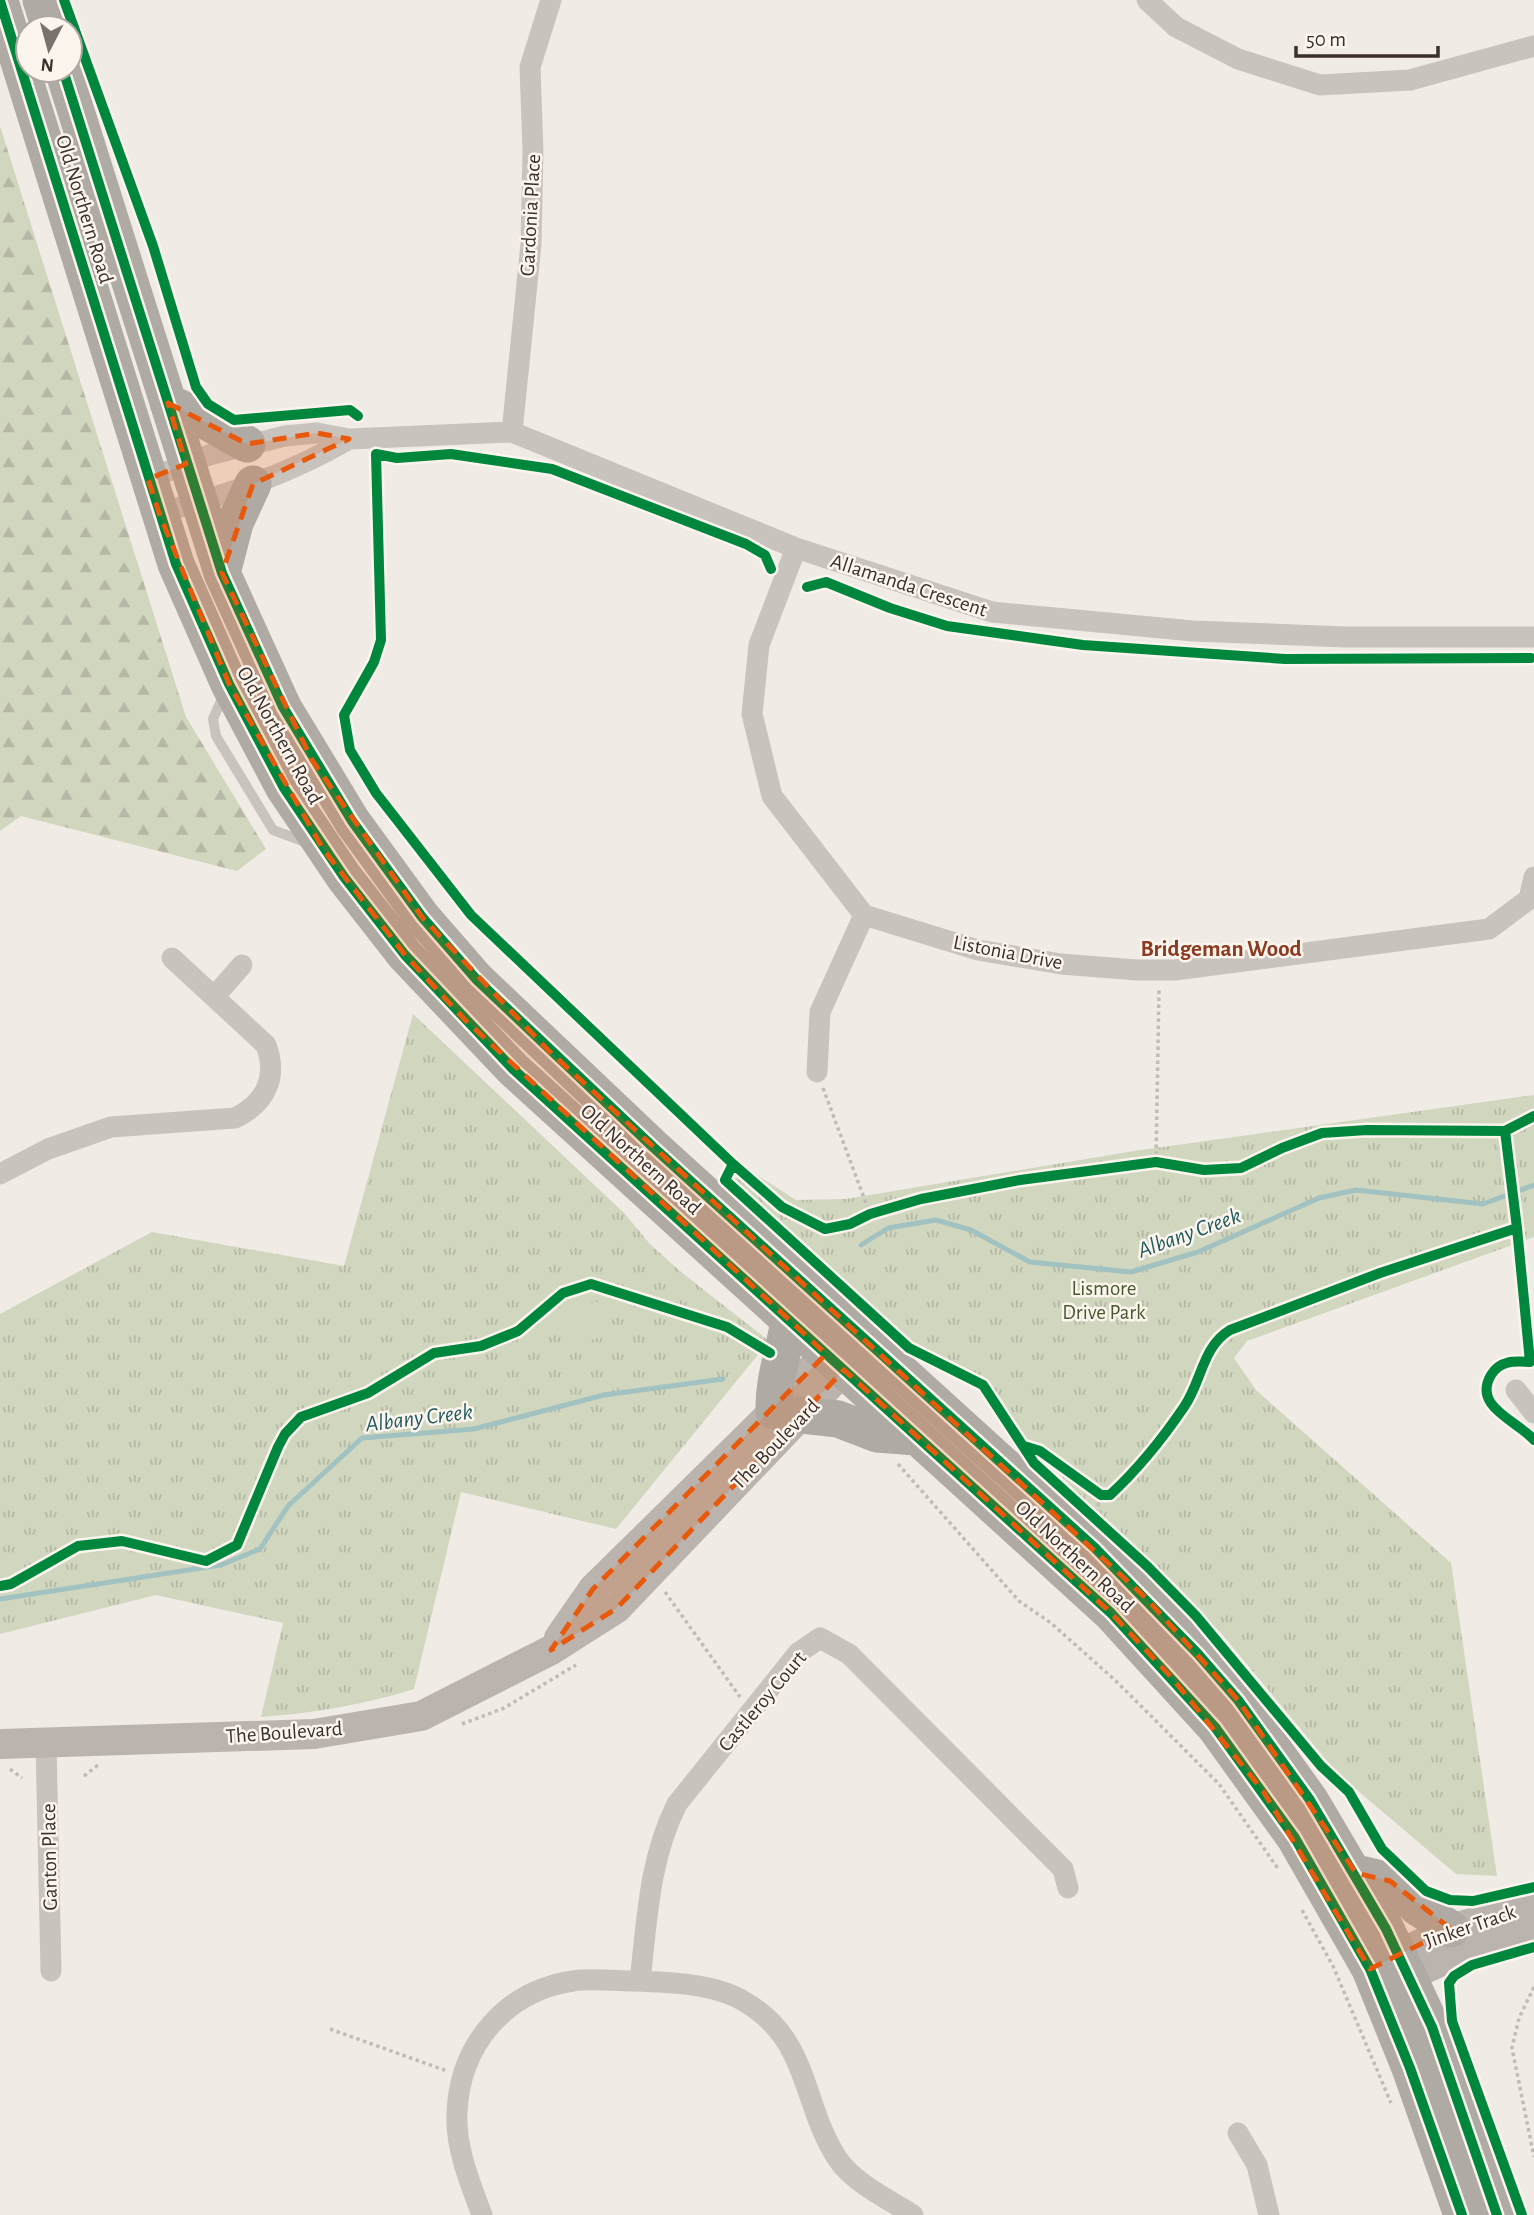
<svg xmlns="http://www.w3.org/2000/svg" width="1534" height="2215" font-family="'Alegreya Sans',sans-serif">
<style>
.forest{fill:url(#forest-firs)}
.park{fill:url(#park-tufts)}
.pitch{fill:#d1d6bf}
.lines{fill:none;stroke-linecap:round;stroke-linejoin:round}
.stream{stroke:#a1c2c1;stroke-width:5}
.path{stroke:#c2bbb6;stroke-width:3.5;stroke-dasharray:3.5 3.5;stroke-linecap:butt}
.lane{stroke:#c9c3be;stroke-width:10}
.street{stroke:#c9c3be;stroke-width:21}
.secondary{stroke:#bab3ae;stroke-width:30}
.highway{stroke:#afaaa4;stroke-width:37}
.cycleway-casing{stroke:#fbf5ee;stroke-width:15}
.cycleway{stroke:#00873e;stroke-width:10}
.marked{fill:#e8590c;fill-opacity:0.2;stroke:#e8590c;stroke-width:5;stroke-dasharray:14 9;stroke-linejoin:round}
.labels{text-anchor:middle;stroke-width:5;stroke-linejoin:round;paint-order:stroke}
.street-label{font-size:21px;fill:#3b302b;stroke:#fbf5ee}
.park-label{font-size:21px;fill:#4a5a2e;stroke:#fbf5ee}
.neighbourhood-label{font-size:23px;font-weight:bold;fill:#8c3b22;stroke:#fbf5ee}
.water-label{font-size:23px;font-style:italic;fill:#1f5a5e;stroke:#fbf5ee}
</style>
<defs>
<pattern id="forest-firs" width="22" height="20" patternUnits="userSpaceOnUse" patternTransform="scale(1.75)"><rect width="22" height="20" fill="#d1d6bf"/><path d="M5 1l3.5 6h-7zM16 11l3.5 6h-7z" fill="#b4b8a4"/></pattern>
<pattern id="park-tufts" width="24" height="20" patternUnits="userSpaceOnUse" patternTransform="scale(1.75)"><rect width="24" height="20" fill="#d1d6bf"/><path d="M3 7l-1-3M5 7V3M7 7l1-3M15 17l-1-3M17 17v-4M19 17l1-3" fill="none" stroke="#b4b8a4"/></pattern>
</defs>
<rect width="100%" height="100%" fill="#f0ebe5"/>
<path class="forest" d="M0 126 186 717 266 849 237 871 21 816 0 831Z"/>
<path class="park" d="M413 1014 624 1213 650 1244 681 1272 769 1341 616 1529 461 1492 414 1689C363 1705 314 1713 261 1717L283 1623 156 1595 0 1634V1314L152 1232 344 1266Z
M1534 1095V1237L1247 1341 1234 1358 1256 1390 1451 1563 1497 1876 1456 1874 1337 1773 1221 1633 1102 1519 1021 1434 987 1381 908 1343 731 1182 746 1168 796 1200 846 1199 1134 1151Z"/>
<path class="pitch" d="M602 1301 609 1336 570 1344 563 1308Z"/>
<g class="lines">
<path class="stream" d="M861 1245 888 1228 936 1220 971 1230 1030 1262 1131 1272 1198 1252 1319 1198 1356 1190 1483 1204 1534 1185
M0 1599 221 1565 260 1549 288 1506 362 1438 474 1429 604 1395 723 1379"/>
<path class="path" d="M461 455 543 468
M807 587 826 582 890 608 947 626 981 631
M1024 637 1171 652 1347 659
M823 1088 870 1214
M1505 1131 1517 1228
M1156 1162 1159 989
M733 1164 782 1207 825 1229 850 1224 870 1214 921 1199 1020 1180 1156 1162 1204 1170 1241 1168 1282 1148 1322 1133 1367 1130 1505 1131 1534 1116
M1527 1432 1534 1440
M1026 1447 1040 1451 1101 1495H1110C1137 1470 1163 1438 1184 1407 1202 1381 1202 1347 1230 1330L1380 1273 1517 1228 1530 1362C1478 1359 1474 1401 1516 1424
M898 1464 1019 1601 1051 1623 1116 1681 1219 1784 1279 1870
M1096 1513 1101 1495
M665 1592 740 1697
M462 1724 504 1708 576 1665
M10 1769 22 1778
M84 1776 98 1765
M1302 1910 1333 1966 1391 2103
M1534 1987 1519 2018 1512 2048 1534 2157
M330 2029 447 2071"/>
<path class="lane" d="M225 692 213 719 216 736 273 830 308 843"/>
<path class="street" d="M1147 0 1176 27 1238 59 1320 85 1410 80 1534 46
M512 432 531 244 533 151 530 67 551 0
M148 479 209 455 285 436 317 433 349 439 512 432 796 548 992 612 1193 631 1346 637H1534
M159 513C225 496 290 474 349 439
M796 548 759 645 752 714 772 796 864 915 978 950 1061 964 1137 970H1175L1489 929 1529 899 1534 877
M214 997 242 965
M817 1072 820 1012 864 915
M0 1174 48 1149 111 1127 235 1118C266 1103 278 1077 266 1045L172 958
M1516 1390 1534 1413
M46 1743 51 1971
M640 1981C647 1921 649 1859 677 1804L798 1653 820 1638 849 1654 1063 1869 1068 1888
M1238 2133 1257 2165 1269 2215
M482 2215C470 2183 455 2147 457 2112 460 2045 505 1991 573 1981 591 1978 612 1981 631 1981 666 1982 715 1983 745 2002 810 2040 801 2102 837 2158 853 2183 890 2200 913 2215"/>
<path class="secondary" d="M559 1638 593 1589 774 1411 840 1337
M0 1744 314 1734 421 1716 551 1650 617 1608 844 1370 872 1346
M1379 1964 1451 1929 1534 1905
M1388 1985 1487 1941 1534 1929"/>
<path class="highway" d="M41 0 50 28
M0 1 176 564 229 684 284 788 344 877 405 955 513 1069 1111 1613 1215 1727 1295 1838 1370 1969 1410 2068 1462 2215
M63 70 222 573 283 707 352 821 422 917 476 979 653 1147 1095 1548 1198 1654 1238 1700 1310 1800 1386 1929 1432 2027 1497 2215
M168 403C196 413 220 430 247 444
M222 573 235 523 253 484
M774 1411C773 1380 784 1352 789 1321
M802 1415 838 1419 877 1434 917 1437
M1356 1873 1390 1881 1417 1907 1451 1929"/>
<g class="cycleway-casing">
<path id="cycleway" d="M64 0 153 246 196 387 208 404 234 420 350 410 358 416
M0 1 176 564 229 684 284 788 344 877 405 955 513 1069 1111 1613 1215 1727 1295 1838 1370 1969 1410 2068 1462 2215
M63 70 222 573 283 707 352 821 422 917 476 979 653 1147 1095 1548 1198 1654 1238 1700 1310 1800 1386 1929 1432 2027 1497 2215
M771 569 765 555 746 544 552 469 451 454 397 458 376 454 381 640 374 662 344 715 350 750 376 793 471 915 733 1164 725 1180 909 1348 983 1385 1034 1463 1148 1567 1196 1616 1321 1766 1349 1792 1382 1849 1426 1891 1450 1900 1473 1901 1534 1887
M807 587 826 582 890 608 947 626 1083 645 1285 659 1531 658
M1505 1131 1517 1228
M733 1164 782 1207 825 1229 850 1224 870 1214 921 1199 1020 1180 1156 1162 1204 1170 1241 1168 1282 1148 1322 1133 1367 1130 1505 1131 1534 1116
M1024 1446 1040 1451 1101 1495H1110C1137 1470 1163 1438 1184 1407 1202 1381 1202 1347 1230 1330L1380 1273 1517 1228 1530 1362C1514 1361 1500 1360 1491 1375 1472 1407 1518 1421 1534 1440
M0 1586 11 1584 78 1546 122 1541 206 1561 237 1545 278 1447 285 1434 301 1417 368 1393 434 1353 481 1346 518 1331 563 1293 591 1284 727 1327 770 1353
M1522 2215 1452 2021 1449 1983 1454 1976 1472 1965 1534 1947"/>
</g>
<use href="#cycleway" class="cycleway"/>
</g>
<path class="marked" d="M168 403 247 444 317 433 349 439 253 484 222 573 312 760 422 917 548 1050 1146 1598 1238 1700 1356 1873 1390 1881 1451 1929 1370 1969 1263 1791 1172 1678 1111 1613 844 1370 617 1608 551 1650 593 1589 826 1354 464 1019 405 955 323 849 229 684 159 513 148 479 186 464Z"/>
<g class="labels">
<g class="street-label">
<text transform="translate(85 209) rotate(73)" y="7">Old Northern Road</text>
<text transform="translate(530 215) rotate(-87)" y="7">Gardonia Place</text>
<text transform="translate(909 585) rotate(18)" y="7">Allamanda Crescent</text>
<text transform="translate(280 735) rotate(61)" y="7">Old Northern Road</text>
<text transform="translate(1008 952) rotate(11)" y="7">Listonia Drive</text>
<text transform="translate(641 1159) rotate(42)" y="7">Old Northern Road</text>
<text transform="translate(775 1444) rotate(-46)" y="7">The Boulevard</text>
<text transform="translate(1075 1556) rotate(43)" y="7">Old Northern Road</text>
<text transform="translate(762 1701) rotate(-50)" y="7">Castleroy Court</text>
<text transform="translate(284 1732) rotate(-4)" y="7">The Boulevard</text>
<text transform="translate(49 1857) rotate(-91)" y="7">Ganton Place</text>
<text transform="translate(1470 1926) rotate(-19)" y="7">Jinker Track</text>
</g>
<g class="park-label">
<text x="1104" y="1295">Lismore<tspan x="1104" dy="24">Drive Park</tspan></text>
</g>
<g class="neighbourhood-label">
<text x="1221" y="956">Bridgeman Wood</text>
</g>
<g class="water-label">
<text transform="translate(1189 1232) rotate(-20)" y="8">Albany Creek</text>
<text transform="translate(419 1417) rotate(-7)" y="8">Albany Creek</text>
</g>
</g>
<g transform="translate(49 49) rotate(186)"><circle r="33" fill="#fbf5ee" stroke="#aea6a0" stroke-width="2"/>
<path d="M0-5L12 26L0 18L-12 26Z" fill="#7a716c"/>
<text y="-10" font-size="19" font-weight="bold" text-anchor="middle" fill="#3b302b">N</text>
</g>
<path d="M1296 46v10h142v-10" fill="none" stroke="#3b302b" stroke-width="3.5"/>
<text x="1306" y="46" font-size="21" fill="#3b302b" stroke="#fbf5ee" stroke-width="5" paint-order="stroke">50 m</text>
</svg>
